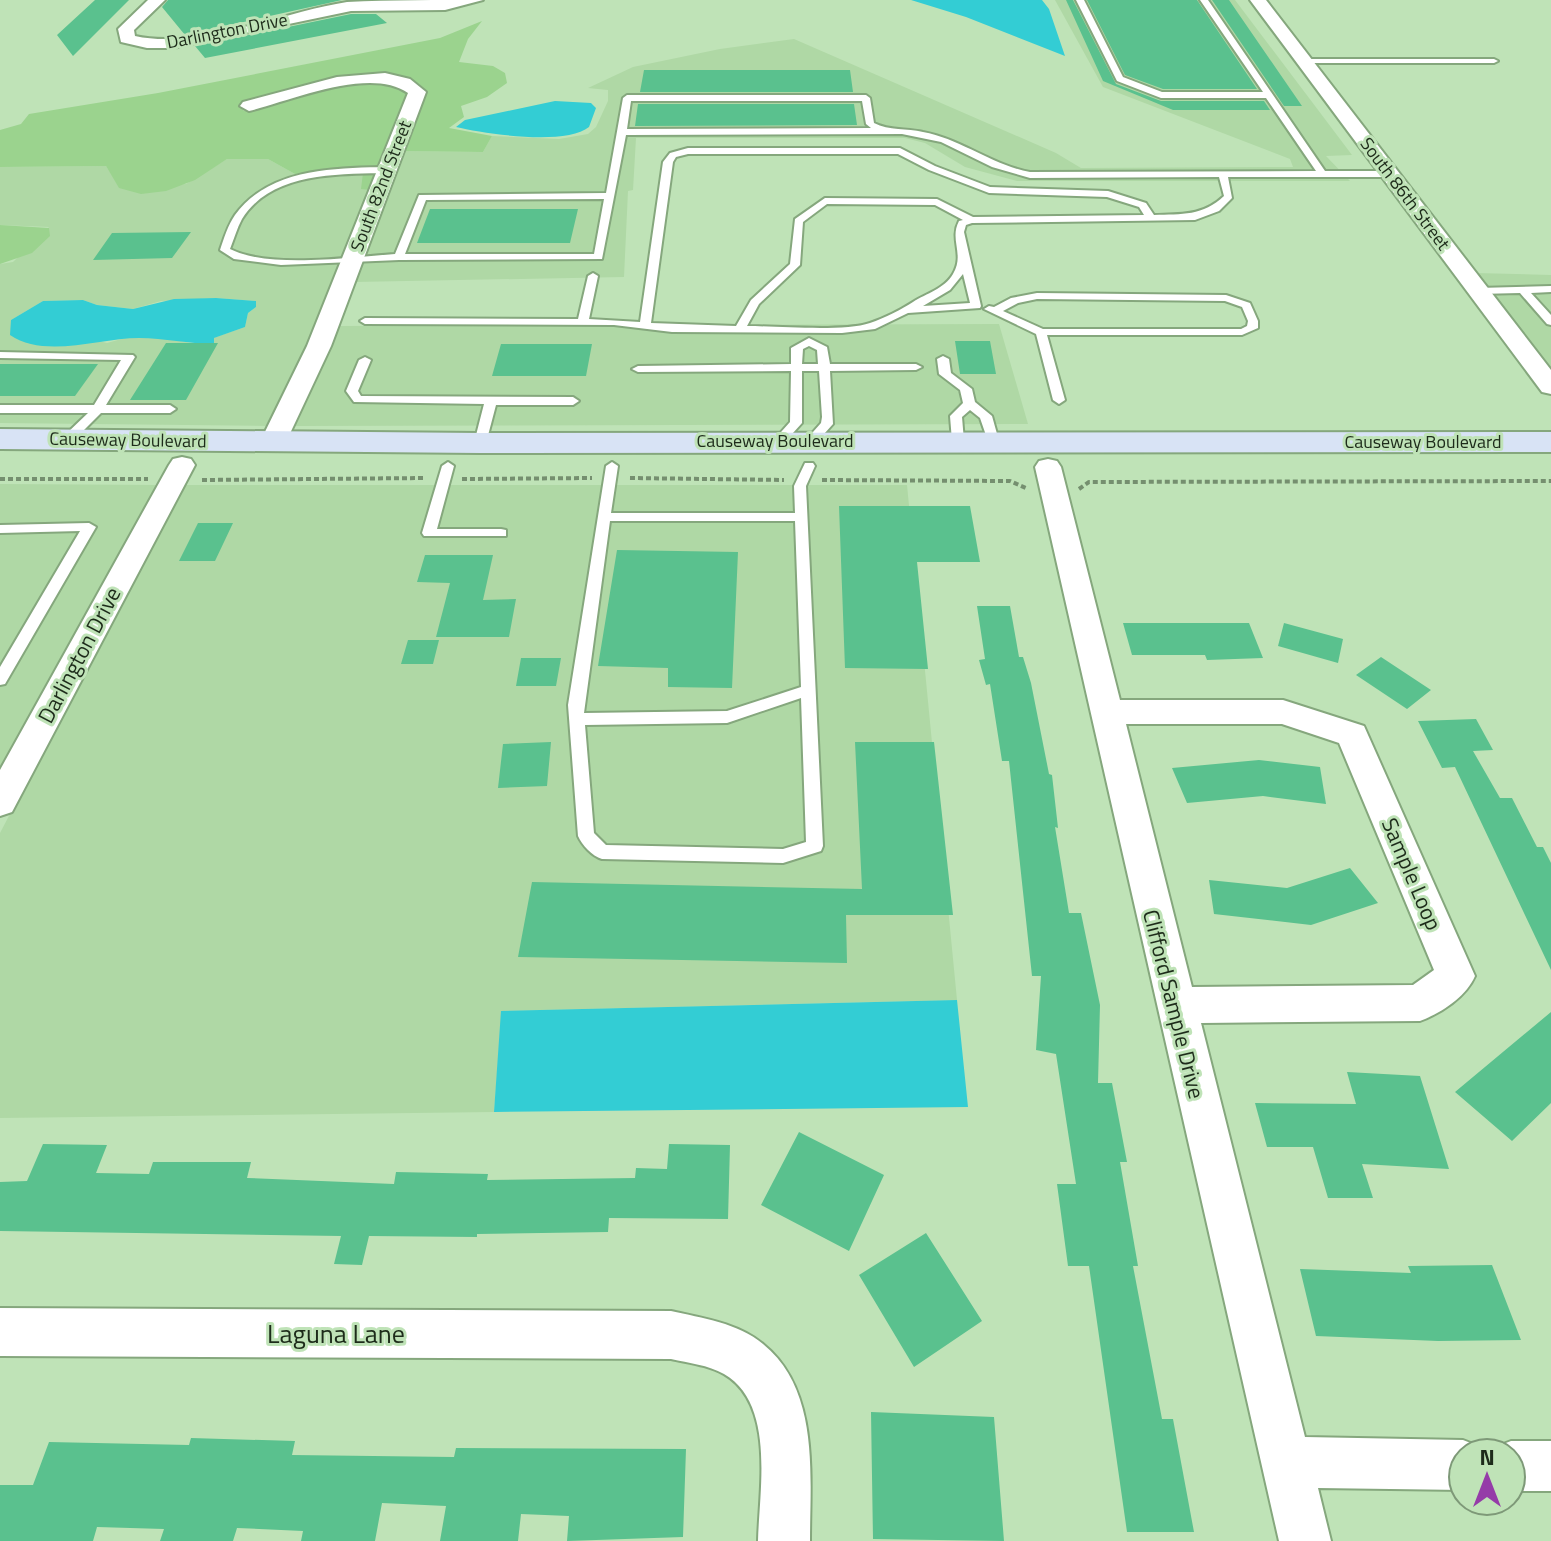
<svg xmlns="http://www.w3.org/2000/svg" width="1551" height="1541" font-family="'Titillium Web',sans-serif">
<style>
.built{fill:#afd8a5;fill-rule:evenodd}
.green{fill:#9bd38e}
.water{fill:#33cdd4}
.building{fill:#5ac18e}
.lines{fill:none;stroke-linecap:round;stroke-linejoin:round}
.lane-casing{stroke:#85a77d;stroke-width:4}
.street-casing{stroke:#85a77d;stroke-width:4}
.secondary-casing{stroke:#85a77d;stroke-width:4}
.path{stroke:#758f6f;stroke-width:4;stroke-dasharray:5 3;stroke-linecap:butt}
.lane{fill:#fff;fill-rule:evenodd}
.street{fill:#fff;fill-rule:evenodd}
.secondary{fill:#d8e3f5;fill-rule:evenodd}
.labels{text-anchor:middle;stroke-width:6;stroke-linejoin:round;paint-order:stroke}
.far-street-label{font-size:18px;fill:#1d2b1a;stroke:#bfe3b7}
.street-label{font-size:22px;fill:#1d2b1a;stroke:#bfe3b7}
.near-street-label{font-size:26px;fill:#1d2b1a;stroke:#bfe3b7}
</style>
<rect width="100%" height="100%" fill="#bfe3b7"/>
<path class="built" d="M1055 0H1235L1352 155 1326 156 1350 181H1017L965 167 925 143 905 138H636L633 190 628 191 624 277 354 282 403 151 483 152 492 136 559 139 588 134 596 127 608 101V90L588 88 633 67 720 49 794 39 1056 153 1081 168 1293 167 1290 159 1103 87Z
M227 159H268L295 174 363 172 370 190 308 346 269 426 0 423V264L13 262 49 227 0 225V167L106 166 120 188 186 184ZM216 298 256 301V307L248 313 245 327 196 344 165 338H125L107 343 11 320 43 301 83 300 97 305 133 309 161 301Z
M1475 273 1551 275V373Z
M999 324 1028 424 292 426 337 326Z
M0 484 159 485 0 774Z
M183 485H907L957 1000 502 1011 494 1112 0 1118V833Z"/>
<path class="green" d="M482 21 468 39 459 62 493 66 505 73 507 83 487 97 461 106 464 117 449 128 492 136 483 152 403 151 425 91C399 51 278 94 239 105L244 111 360 82 389 81 408 93 370 190 361 189 363 173 295 174 268 159H227L195 180 166 191 141 194 119 188 106 166 0 167V130L21 124 29 114 158 93 440 38Z
M0 225 49 228 50 236 32 253 0 264Z"/>
<path class="water" d="M911 0H1042L1049 9 1065 56 966 17Z
M555 101 591 103 596 108 589 127C566 146 485 134 456 127L465 120Z
M216 298 256 301V307L248 313 245 327 214 338V344C188 344 165 338 139 338 100 338 45 359 10 335L11 320 43 301 83 300 97 305 133 309 174 299Z
M957 1000 968 1107 494 1112 501 1011Z"/>
<path class="building" d="M95 0H129L73 56 57 35Z
M168 0H342L185 35 162 7Z
M1066 0H1073L1116 84 1161 101H1264L1270 110H1173L1103 81Z
M1087 0H1197L1257 89H1163L1125 75Z
M1212 0H1229L1302 106H1284Z
M351 14H376L387 23 205 58 195 46Z
M644 70H850L853 92H640Z
M638 104H854L857 125 635 126Z
M430 209H578L570 243H417Z
M191 232 172 258 93 260 112 233Z
M955 341H990L996 374H960Z
M166 343H218L186 400H130Z
M501 344H592L586 376H492Z
M0 364H98L75 396H0Z
M839 506H970L980 562H917L928 669 845 668Z
M198 523H233L215 561H179Z
M617 550 738 552 732 688 668 687V668L598 666Z
M425 555H493L483 600 516 599 509 637H436L450 583 417 582Z
M977 606H1010L1019 657H1023L1031 683 1049 774 1052 775 1058 828 1055 827 1069 913H1081L1100 1005 1098 1083H1112L1127 1162H1120L1138 1266H1133L1162 1419H1173L1194 1532H1127L1089 1266H1068L1057 1184H1076L1056 1054 1036 1050 1041 976H1032L1009 761H1002L990 684 986 685 979 660 985 659Z
M1123 623H1249L1263 658 1207 660 1205 655H1132Z
M1284 623 1343 639 1338 663 1278 646Z
M408 640H439L433 664H401Z
M1381 657 1431 690 1407 709 1356 675Z
M521 658H561L556 686H516Z
M1476 719 1493 750 1473 751 1500 798H1512L1537 847H1543L1551 863V970L1455 767 1442 768 1418 721Z
M551 742 547 786 498 788 503 744Z
M855 742H934L953 915H846L847 963 518 957 532 882 862 889Z
M1259 760 1320 767 1326 804 1263 796 1187 803 1172 768Z
M1350 868 1378 903 1311 925 1214 914 1209 880 1287 888Z
M1551 1012V1103L1512 1141 1455 1092Z
M1347 1072 1420 1076 1449 1169 1362 1164 1373 1198H1328L1313 1147H1267L1255 1103 1356 1104Z
M799 1132 884 1175 849 1251 761 1205Z
M43 1144 107 1145 96 1173 149 1174 153 1162H251L247 1178 394 1184 396 1172 488 1174 487 1180 635 1178 636 1168 667 1169 669 1144 730 1145 728 1219 609 1218 608 1232 477 1234V1237L369 1236 362 1265 334 1264 341 1236 0 1231V1182L27 1181Z
M926 1233 982 1321 914 1367 859 1275Z
M1492 1265 1521 1340 1438 1341 1316 1336 1300 1269 1411 1273 1408 1266Z
M871 1412 994 1417 1004 1541 873 1539Z
M191 1438 295 1441 292 1455 454 1457 456 1448 686 1449 683 1537 567 1541 569 1516 521 1514 518 1541H440L446 1506 382 1503 375 1541H301L303 1531 237 1528 233 1541H160L164 1529 97 1527 93 1541H0V1485H33L49 1442 189 1445Z"/>
<g class="lines">
<g class="lane-casing">
<path id="lane" d="M1076 0H1084L1123 77 1162 92H1263L1200 0H1208L1325 171H1390L1395 174 1390 177H1228L1232 198 1219 211 1195 220 972 223 966 225 964 232 981 306 980 308 908 313 875 329 842 333 672 332 614 325 365 324 360 321 365 318 578 319 588 276 593 273 598 276 589 319 640 322 663 162 670 153 688 148H900L935 166 990 187 1108 191 1146 203 1154 215C1182 214 1203 216 1224 196L1219 177 1030 178 992 167 941 142 902 134 626 135 602 259 399 260 281 265 234 259 220 250C224 238 228 225 235 215 269 168 335 168 387 167L392 170 387 173C339 174 271 172 242 219 237 228 234 239 230 249 269 269 351 257 395 254L419 195 606 193 623 98 627 95H866L870 98 874 123C889 131 907 128 923 132 961 139 992 165 1030 172L1316 171 1266 98H1161L1117 81ZM631 101H862L866 124 871 128 627 129ZM688 154H898L929 170 989 193 1107 197 1139 207 1144 215 973 217 937 199 825 198 795 219 790 264 751 300 736 326 651 323 673 162 676 157ZM604 199 594 254H405L426 200ZM827 204 935 205 963 220 959 221C949 240 965 254 953 274 944 289 927 293 913 302 902 309 885 318 870 323 844 332 777 326 747 326L759 304 800 265 803 222ZM963 274 970 303 923 306 950 290Z
M1304 59H1494L1498 61 1494 63H1301Z
M1551 286V292L1531 293 1551 315V325L1547 324 1520 293 1478 294 1473 291 1478 288Z
M1037 293 1226 295 1250 303 1258 321V328L1242 335H1047L1065 400 1059 404 1053 400 1036 334 984 309 989 306 994 307 1011 298ZM1037 299 1225 301 1242 307 1248 321 1247 326 1241 329H1043L1003 311 1018 303Z
M809 338 827 347 830 364H916L922 367 916 370 830 371 833 424 815 444 811 445 805 441 821 423 822 417 819 371H802V423L783 444 779 445 773 441 790 422 791 371 638 372 632 369 638 366 791 364V348ZM809 346 817 350 818 364H802L803 349Z
M0 352 133 355 135 357 106 405H170L176 409 170 413H101L72 442H64V436L88 413H0V405H94L121 360 0 358Z
M943 356 949 359 951 373 972 389 975 402 992 416 999 441 997 444H989L980 418 970 410 962 417 964 441 958 445 952 441 950 416 963 403 960 390 939 374 937 359Z
M365 357 371 360 358 391 361 396 573 397 579 401 573 405H496L486 443 480 447 474 443 484 404 354 402 346 391 359 360Z
M448 462 454 466 437 529H501L506 530V536H424L422 533 442 466Z
M612 462 618 466 611 513H795L794 486 805 463H813L815 466 806 486 823 846 821 851 783 863 602 859C592 856 582 845 578 836L568 705 606 466ZM610 521H795L801 687 727 711 584 713ZM801 698 806 842 783 849 606 845 594 833 585 725 727 723Z
M89 523 96 527 5 684 0 685V667L80 531 0 533V525Z"/>
</g>
<g class="street-casing">
<path id="street" d="M148 0H165L134 30 135 36C199 50 282 12 347 2 391 0 439 0 483 0L445 10 351 11 173 48H147L121 42 118 29Z
M1250 0H1266L1551 370V394L1542 392Z
M385 73 410 79 426 92 331 346 286 442 273 450 264 448 260 442 307 346 408 93C370 66 290 101 249 111L240 106 243 102 337 77Z
M182 457 191 459 195 465 12 812 0 816V770L169 465 173 459Z
M1048 459 1057 461 1061 467 1120 700H1283L1364 726 1475 976C1466 997 1441 1013 1420 1021L1201 1023 1305 1437 1463 1440 1481 1447 1483 1453H1463V1490L1318 1488 1331 1541H1279L1035 467 1039 461ZM1126 724H1282L1339 743 1434 970 1413 985 1192 987Z
M0 1308 671 1311C702 1318 738 1323 763 1344 820 1390 810 1476 810 1541H758C759 1491 776 1404 724 1374 708 1365 689 1363 671 1359L0 1356Z
M1511 1441H1551V1491H1511V1453H1491L1493 1448Z"/>
</g>
<g class="secondary-casing">
<path id="secondary" d="M0 429 480 433 1551 432V452L480 453 0 449Z"/>
</g>
<path class="path" d="M630 478 784 480
M0 479H148
M462 479 592 478
M202 480 424 478
M822 480 1010 481 1026 488
M1079 489 1089 482 1551 481"/>
<use href="#lane" class="lane"/>
<use href="#street" class="street"/>
<use href="#secondary" class="secondary"/>
</g>
<g class="labels">
<g class="far-street-label">
<text transform="translate(227 31) rotate(-11)" y="6">Darlington Drive</text>
<text transform="translate(381 186) rotate(-69)" y="6">South 82nd Street</text>
<text transform="translate(1405 194) rotate(53)" y="6">South 86th Street</text>
<text transform="translate(128 440) rotate(1)" y="6">Causeway Boulevard</text>
<text x="775" y="447">Causeway Boulevard</text>
<text x="1423" y="448">Causeway Boulevard</text>
</g>
<g class="street-label">
<text transform="translate(79 655) rotate(-62)" y="8">Darlington Drive</text>
<text transform="translate(1412 874) rotate(67)" y="8">Sample Loop</text>
<text transform="translate(1174 1004) rotate(76)" y="8">Clifford Sample Drive</text>
</g>
<g class="near-street-label">
<text x="336" y="1343">Laguna Lane</text>
</g>
</g>
<g transform="translate(1487 1477)"><circle r="38" fill="#bfe3b7" stroke="#7e9978" stroke-width="2"/>
<path d="M0-6L14 30L0 20L-14 30Z" fill="#953ca8"/>
<text y="-12" font-size="22" font-weight="bold" text-anchor="middle" fill="#1d2b1a">N</text>
</g>
</svg>
